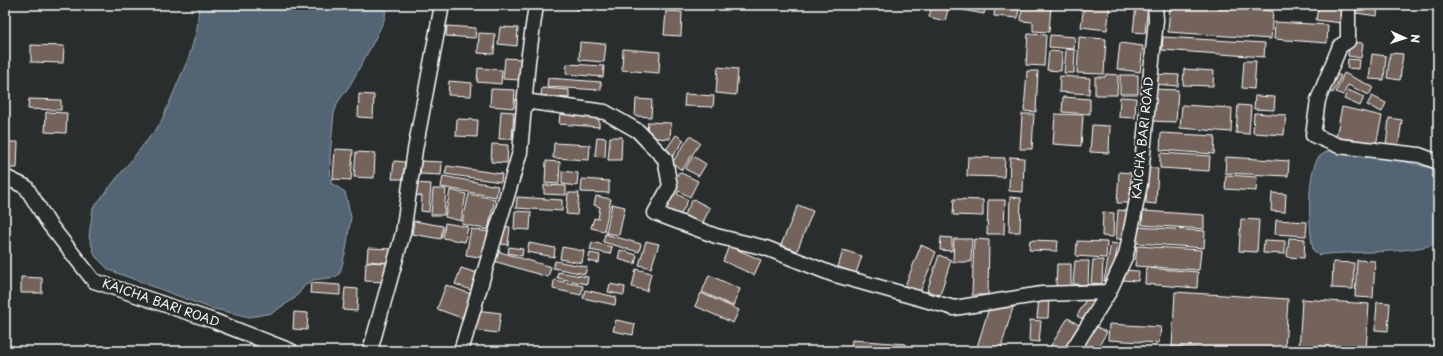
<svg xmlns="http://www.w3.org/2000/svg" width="1443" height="356" font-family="'Playpen Sans',sans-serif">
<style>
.water{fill:#536575;stroke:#98a3ac}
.building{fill:#73635a;stroke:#fff}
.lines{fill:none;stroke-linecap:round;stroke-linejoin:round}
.street-casing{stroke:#fff;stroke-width:17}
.street{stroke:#2a2d2e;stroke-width:14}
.labels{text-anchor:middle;stroke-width:4;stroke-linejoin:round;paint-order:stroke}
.street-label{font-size:12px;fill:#fff;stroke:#2a2d2e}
</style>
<rect width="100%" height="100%" fill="#2a2d2e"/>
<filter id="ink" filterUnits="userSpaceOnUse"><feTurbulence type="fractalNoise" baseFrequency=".025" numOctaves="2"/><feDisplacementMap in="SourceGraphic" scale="8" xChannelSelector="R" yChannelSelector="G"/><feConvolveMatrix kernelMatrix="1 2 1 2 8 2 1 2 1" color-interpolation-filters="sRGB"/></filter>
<g filter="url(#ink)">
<path class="water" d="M199 5H386L385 18 373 43 350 85 338 102 334 113 330 156 331 183 345 192 351 217 346 250 340 273 336 277 313 280 306 284 295 298 272 313 250 317 210 308 109 270 95 256 89 236 93 208 160 124 189 57 197 29Z
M1331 150 1390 158 1438 170V242C1418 254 1347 251 1319 255L1313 250C1309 230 1306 176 1318 158 1322 154 1326 152 1331 150Z"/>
<path class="building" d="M577 5H592L591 10 576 9Z
M932 5 948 9 945 21 929 17Z
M947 5H986L984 14 947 7Z
M995 5H1019L1018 18 994 16Z
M1022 5H1051L1049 32 1033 31V22L1021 21Z
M1084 5H1110L1107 30 1081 27Z
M1136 5H1148L1145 33 1133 32Z
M1170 5 1273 11 1271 39 1168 32Z
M1356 5H1378L1377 16 1356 13Z
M1318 6 1343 9 1342 23 1316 20Z
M666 11 682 12 681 36 664 35Z
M1275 22 1328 25 1327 43 1274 39Z
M447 26 476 28 475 38 446 36Z
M500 27 518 28 517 46 498 44Z
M479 33 495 34 494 54 478 53Z
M1028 34 1046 35 1044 66 1026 65Z
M1050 35 1075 37 1074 49 1049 47Z
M1079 37 1106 39 1104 74 1077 73Z
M1163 37 1265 43 1264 57 1162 50Z
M580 42 606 44 604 62 579 60Z
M1349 42 1363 43 1361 58 1348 56Z
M1120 43 1143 46 1140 72 1117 69Z
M31 45 64 46 63 63 31 62Z
M623 49 660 52 659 73 622 70Z
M1066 49 1075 50 1074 73H1064Z
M1049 51 1062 52 1061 71 1047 70Z
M1390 53 1403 54 1400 80 1387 78Z
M1372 54 1386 56 1384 80 1369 79Z
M505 58 521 59 520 80 503 79Z
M1348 59 1360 60 1359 69 1347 68Z
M1244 61H1256L1254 89 1242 88Z
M567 64 604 66 603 77 566 74Z
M718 67 738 69 736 95 716 93Z
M478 68 502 70 501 84 477 82Z
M1184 69 1214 71 1213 86 1183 85Z
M1027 71H1038L1036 112 1024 111Z
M1333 72 1341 76 1333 93 1325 90Z
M1344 73 1373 87 1369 95 1348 85 1343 95 1336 92Z
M1106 74 1118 75 1117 95H1095V77H1105Z
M1154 74 1179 75 1178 86 1153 84Z
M1120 75H1138V94H1120Z
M1060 76 1090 78 1089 94 1059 92Z
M548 78 601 82V90L547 87Z
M449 81 472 83 471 96 448 95Z
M542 88 569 90V98L541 96Z
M491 89 515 90 514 108 490 106Z
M1153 89 1178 90 1176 122 1151 121Z
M1348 90 1364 97 1360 106 1344 99Z
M359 94 374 95 373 118 358 117Z
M685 94 714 96 713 107 684 106Z
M1255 96 1275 97 1274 110 1254 109Z
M1372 96 1386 103 1382 112 1367 105Z
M1063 97 1090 99V114L1062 112Z
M1120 97 1136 98 1135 118 1119 117Z
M29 99 61 100V110L28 109Z
M636 99 652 100 651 117 635 116Z
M1182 105 1232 108 1231 132 1180 128Z
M1238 105 1251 106 1249 134 1236 133Z
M1342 107 1382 116 1376 145 1336 137Z
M501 111 514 112 512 139H499Z
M46 112 67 113 66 133 45 132Z
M560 113 599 115V127L559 124Z
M1254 113 1286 115 1284 135 1253 133Z
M1022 114H1034L1032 149H1020Z
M1055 114 1083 115 1081 146 1053 144Z
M1389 118 1402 120 1398 148 1386 147Z
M457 119 478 120 477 137 456 136Z
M648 122 671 123 670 139 646 137Z
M1092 125 1110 126 1109 153 1090 152Z
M1161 133 1215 136 1214 154 1160 150Z
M676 135 684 140 671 159 663 154Z
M690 136 700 143 682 170 672 163Z
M597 137 606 138 605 157 595 156Z
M610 137H622L621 160H608Z
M5 142H18L17 168H5Z
M554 143 590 145 589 160 553 158Z
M492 144 508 145 507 163 491 162Z
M335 149 353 150 351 180 333 179Z
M356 152 375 153 374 178 354 177Z
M1160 153 1210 156 1209 171 1160 168Z
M693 156 706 164 699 176 685 169Z
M968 157 1005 158 1004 177 967 176Z
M1010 157 1024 158 1023 192 1009 191Z
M1226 157 1289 161 1288 176 1225 173Z
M394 161 405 162 403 179H392Z
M421 161 442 162 441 175 420 174Z
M546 161 560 162 559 184 545 183Z
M447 166 502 174 501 182 445 174Z
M1148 168 1158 169 1156 204 1146 203Z
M562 171 578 173 577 186 562 184Z
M679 172 698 181 690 197 679 191 677 194 688 200 680 216 661 206Z
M1119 172 1131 173 1130 203H1117Z
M1226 175 1257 177 1256 191 1225 189Z
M443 176 498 186 496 197 441 187Z
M582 179 609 181V193L581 192Z
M414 183 431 184 429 212 421 211 422 196 413 195Z
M544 185 566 186V195L544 194Z
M433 189H446L444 215H431Z
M450 190 466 194 461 221 445 217Z
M568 193H579L577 215 566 214Z
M1272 193 1286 194 1285 212 1271 211Z
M469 194 495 199 488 230 462 224Z
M596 196 611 199 604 231 591 228 594 218 598 219 600 207 594 205Z
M517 197 562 200V211L516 208Z
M1010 197 1021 198 1020 232H1009Z
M693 199 710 208 702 224 684 215Z
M954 199 983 200V216L953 215Z
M988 200H1005L1004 234H987Z
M612 204 625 207 619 235 606 233Z
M798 205 813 211 797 251 781 245Z
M1118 210 1127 211 1125 239H1116Z
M515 211 531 212 530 230 514 229Z
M1143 211 1204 215V229L1142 225Z
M1103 212 1114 213 1113 237 1102 236Z
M1241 219 1259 220 1257 252 1239 251Z
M1276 220 1307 222 1306 236 1275 234Z
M414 221 443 226 441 239 412 234Z
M445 223 468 227 465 242 443 238Z
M498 226 510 227 508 245 496 243Z
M1137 227 1205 231 1204 248 1136 243Z
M471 229 489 232 485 258 466 255Z
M605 234 641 244 639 252 603 242Z
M941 237 952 238V251L940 250Z
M1289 238 1305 239 1304 258 1287 257Z
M954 239H972L971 262H953Z
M974 239 989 240 988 295H972Z
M1030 240 1058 241 1057 251 1029 250Z
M1264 240 1285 241V254L1263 253Z
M646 241 659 244 651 268 639 265Z
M1077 241 1107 242 1106 258 1076 256Z
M592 242 612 247 610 254 590 250Z
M529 243 555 248 554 257 527 252Z
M1111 243 1118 244 1111 282 1104 281Z
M921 245 936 252 920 292 905 286Z
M729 246 761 260 754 275 723 261Z
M1137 246 1201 250 1199 270 1135 266Z
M509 247 523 249 522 256 508 253Z
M562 247 584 251 582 263 560 259Z
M368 248 392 249 391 263 367 261Z
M493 250 551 267 548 277 490 260Z
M620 250 637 255 635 264 618 259Z
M843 250 862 256 856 273 838 267Z
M590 253 600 255 599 263 588 261Z
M939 255 951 260 940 295 927 291Z
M1093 260H1103L1102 284 1091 283Z
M1357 260 1375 261 1373 298 1355 297Z
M555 261 587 267 585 274 553 268Z
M1075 261H1089L1088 285 1073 284Z
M366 262 387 263 385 282 365 281Z
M1333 262 1354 263 1353 289 1332 288Z
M1057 264H1071V287H1056Z
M461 268 477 273 471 290 455 284Z
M1146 268 1198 272 1197 288 1145 284Z
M636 269 651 273 647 291 632 287Z
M1122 270 1139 271 1138 281 1121 280Z
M558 272 588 277 587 284 557 278Z
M709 275 740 289 733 306 702 292Z
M21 277 42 278V293H21Z
M554 280 583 286 581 295 553 289Z
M311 283 340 285V295L310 293Z
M610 284 625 287 624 295 608 292Z
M446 285 471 294 462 318 437 309Z
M345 288 358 289 357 311 343 310Z
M585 290 616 297 615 305 583 298Z
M1175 292 1288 299 1285 351H1240L1172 347Z
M701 293 739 310 733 323 695 306Z
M1089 294 1098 299 1086 321 1077 316Z
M1039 298H1049L1048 318H1037Z
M1302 299 1369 304 1366 351H1299Z
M1377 302 1390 303 1388 331 1375 330Z
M1014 304 1000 351H989L977 347 989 308Z
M475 310 501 313 498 333 472 330Z
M294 312 308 313 307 330 293 329Z
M1068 318 1079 325 1063 351H1057L1050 347Z
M616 320 635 324 633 335 613 331Z
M1030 320 1041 321 1039 342 1029 341Z
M1109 324 1161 327 1159 343 1108 340Z
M1097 327 1107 332 1096 351H1078Z
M852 340 906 344V351H851Z
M925 348 972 351H925Z
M1375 349 1389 350V351H1375Z"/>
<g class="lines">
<g class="street-casing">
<path id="street" d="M1348 5V41L1340 46 1318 100 1313 135 1339 146 1419 155 1438 162
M524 101 605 112 638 131 665 159 670 186 655 213 716 236 766 248 832 274 954 308 1042 294 1109 292
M5 177 26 187 49 224 94 281 214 321 291 351
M370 351 403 233 415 150 442 5
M461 351 520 152 528 61 536 5
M1072 351 1109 292 1126 255 1140 184 1156 20 1155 5"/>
</g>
<use href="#street" class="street"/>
</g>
</g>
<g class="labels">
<g class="street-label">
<text transform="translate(1143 138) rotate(-84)" y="4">KAICHA BARI ROAD</text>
<text transform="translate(161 303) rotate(19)" y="4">KAICHA BARI ROAD</text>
</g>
</g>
<rect width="1443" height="356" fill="none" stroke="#2a2d2e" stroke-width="20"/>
<rect x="10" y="10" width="1423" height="336" fill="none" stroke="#fff" stroke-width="1.5" filter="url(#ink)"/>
<g transform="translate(1405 38) rotate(93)" stroke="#2a2d2e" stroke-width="3" paint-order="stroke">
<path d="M0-3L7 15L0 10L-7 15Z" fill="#ffffff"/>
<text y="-6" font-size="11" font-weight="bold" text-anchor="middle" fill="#ffffff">N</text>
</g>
</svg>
